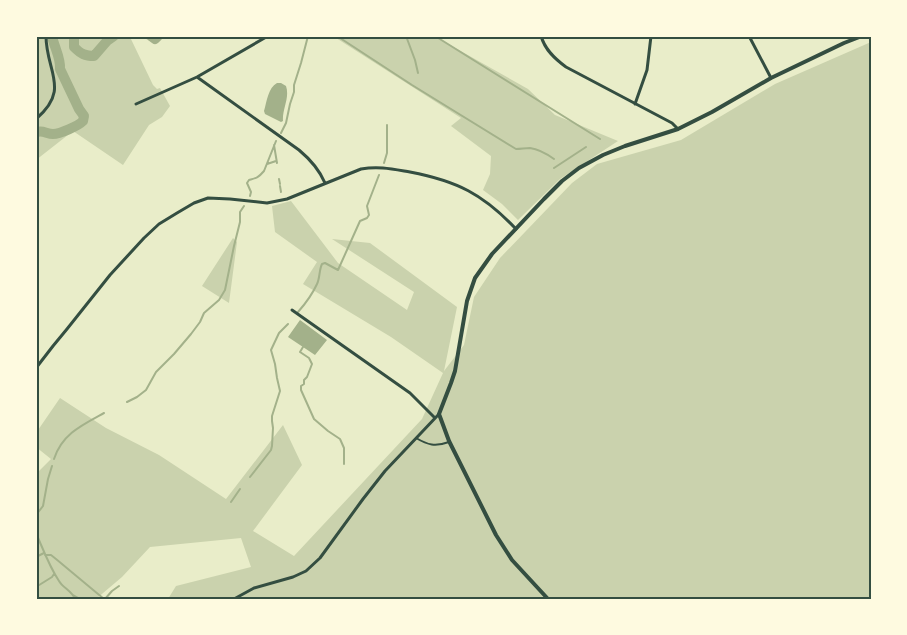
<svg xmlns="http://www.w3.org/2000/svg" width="907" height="635" font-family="'Crimson Pro',serif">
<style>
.green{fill:#cad2ad}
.water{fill:#a3b18a}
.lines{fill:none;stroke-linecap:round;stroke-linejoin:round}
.stream{stroke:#a3b18a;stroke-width:2}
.river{stroke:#a3b18a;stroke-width:10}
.service{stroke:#344e41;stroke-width:2}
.minor{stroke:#344e41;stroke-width:3}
.tertiary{stroke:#344e41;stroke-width:4}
.neatline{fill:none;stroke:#344e41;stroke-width:2}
</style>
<rect width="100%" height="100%" fill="#e9edc9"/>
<path class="green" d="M47 36H164L154 43 146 39 130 37 153 85 157 89 160 88 170 106 162 117 149 125 123 165 73 131 36 160V37L46 38Z
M333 36H434L528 89 555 115 618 141 560 179 518 220 502 204 483 190 490 174 491 156 451 126 461 118Z
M871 42V599H168L176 586 251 567 241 538 150 547 122 577 96 599H36V474L51 459 36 447V433L60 398 106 428 159 455 226 499 283 425 302 465 253 531 294 556 422 419 443 373 391 337 303 284 317 262 275 232 272 206 291 201 338 263 407 310 414 292 332 239 370 243 457 307 444 371 464 345 474 297 500 258 572 183 597 164 681 140 775 84Z
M233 238 237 242 229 303 202 286Z"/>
<path class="water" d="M277 83H281L286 86C290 98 282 109 283 121L281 122 265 114 264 111C267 101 268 88 277 83Z
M300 320 327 340 315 355 288 337Z"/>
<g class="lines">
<path class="stream" d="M337 36 412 85 516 149C521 149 525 148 530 148 538 149 547 154 554 159
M406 36 415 60 418 73
M435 36 600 139
M36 132H37
M281 133 286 123 290 104 294 92V85L301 63 308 36
M274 145 277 163
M384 163 387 153V125
M267 164 276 161
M554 168 586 147
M279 179 280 184
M280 186 281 192
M250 196 251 192 247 183 249 180C256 178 258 178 264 171L276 141
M298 312C306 303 312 295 317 284 320 278 319 270 322 264L325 263 338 270 360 221 367 218 369 215 367 206 379 175
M303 347 300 352 309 358 312 364 307 377 304 380V384L301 386V390L314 419 328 431 340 439 344 448V464
M127 402 137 397 146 390 156 372 174 354 191 334 200 322 204 313 219 300 225 290 234 246 240 222V212L244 206
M54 459C62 434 82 425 104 413
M250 477 271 450 272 446 273 428 272 421V416L280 391 277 378 275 364 271 350 279 333 288 324
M231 502 240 489
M36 515 43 506 48 479 52 466
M36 533C43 549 49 566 59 581 63 588 72 591 75 599
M45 555H51L56 559 104 599
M36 557 44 553
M36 587 52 577 54 574
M73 595 80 599
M105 599 112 591 119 586"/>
<path class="river" d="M74 36V47C81 54 85 56 94 56L107 41 114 36
M151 36 155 39 158 36
M36 133 37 132C43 130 47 134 53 134 60 134 78 126 83 121L84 116 79 109 60 69C61 58 54 47 52 36"/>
<path class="service" d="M416 438C428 445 435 447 449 442"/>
<path class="minor" d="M541 36C545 50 555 59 566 67L672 123 678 129
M749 36 771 78
M197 77 299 150C311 160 319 169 325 183
M136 104 197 77 268 36
M635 104 647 70 651 36
M36 119C71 89 46 72 46 36
M292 310 410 393 435 418
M36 368 53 346 67 329 110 275 144 238 159 224 177 213 194 203 208 198 230 199 267 203 287 199 361 169C379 166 392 169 410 172 457 181 483 194 516 229
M234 599 254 588 293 577 306 571 320 558 363 499 385 471 439 414"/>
<path class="tertiary" d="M548 599 512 560 496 535 449 441 439 414 451 383 455 371 467 301 475 278 492 254 544 199 562 181 579 168 603 155 625 146 678 129 712 112 771 78 844 43 862 36"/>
</g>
<rect width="907" height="635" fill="none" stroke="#fefae0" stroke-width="75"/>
<rect x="38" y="38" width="832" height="560" class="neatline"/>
</svg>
